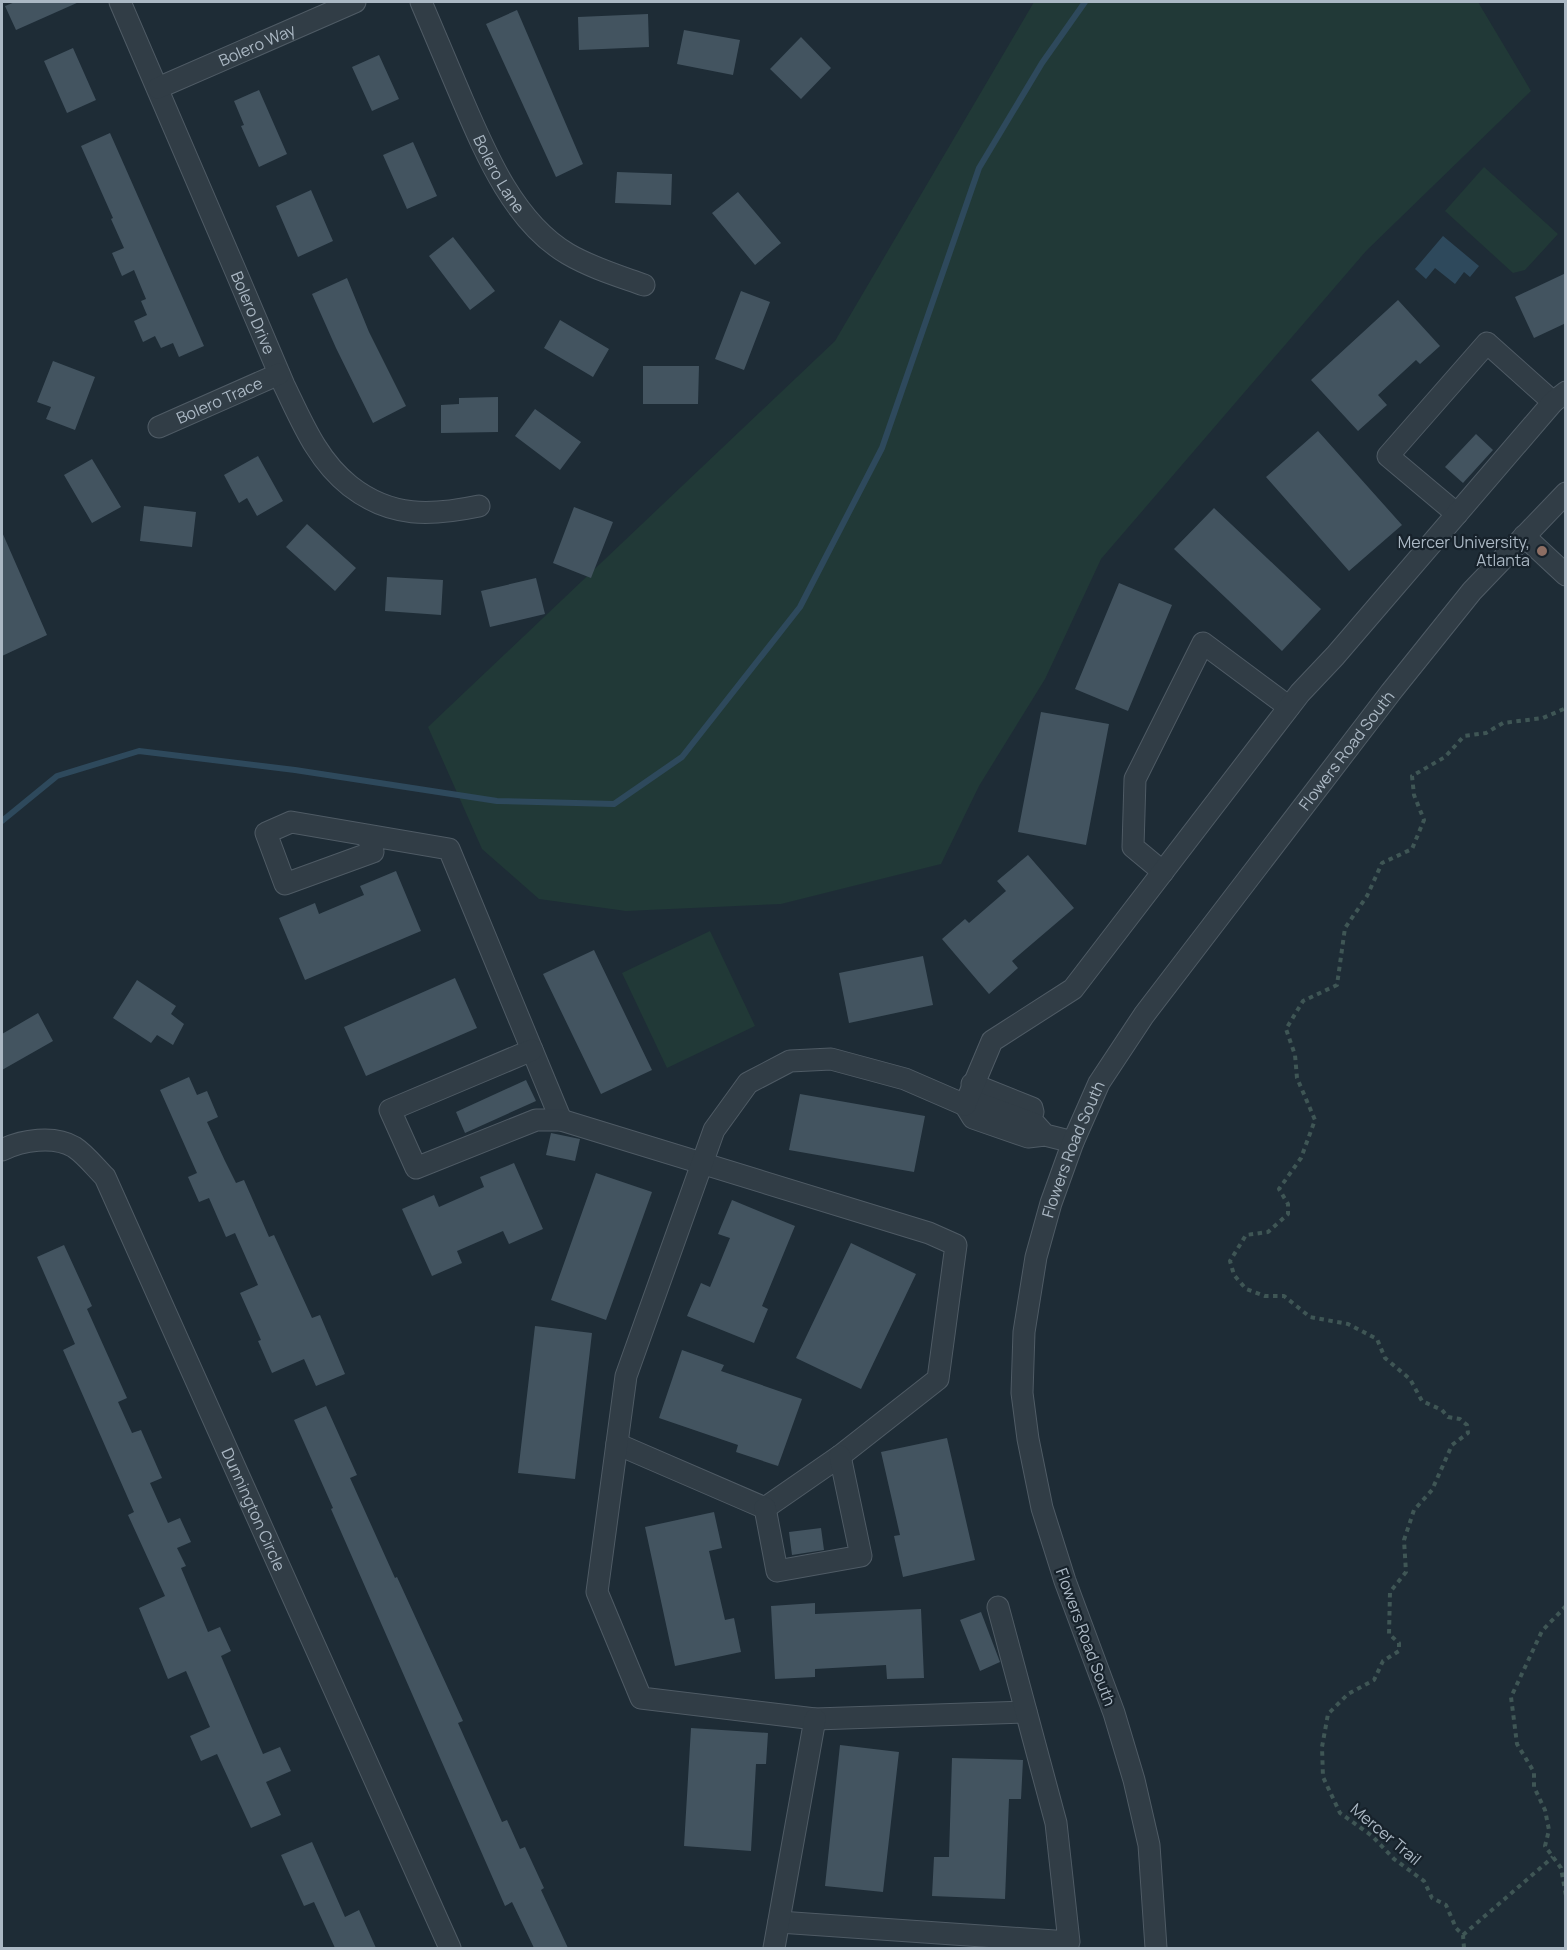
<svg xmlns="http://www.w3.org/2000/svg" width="1567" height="1950" font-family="Manrope,sans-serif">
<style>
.green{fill:#213937}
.water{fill:#2e495c}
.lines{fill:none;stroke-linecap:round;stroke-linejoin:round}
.stream{stroke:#2e495c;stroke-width:6}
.building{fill:#435460}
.minor-casing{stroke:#4f5b65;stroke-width:23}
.path{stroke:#3f5655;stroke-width:4;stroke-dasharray:4.5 4.5;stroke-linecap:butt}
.minor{stroke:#313d46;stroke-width:21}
.education-dot{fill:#8d6e63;stroke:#17222b;stroke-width:2}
.labels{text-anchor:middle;stroke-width:4.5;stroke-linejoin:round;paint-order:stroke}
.street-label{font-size:16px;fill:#abb8c4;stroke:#17222b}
.poi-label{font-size:16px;fill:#abb8c4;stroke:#17222b;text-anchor:end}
</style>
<rect width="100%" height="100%" fill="#1e2c36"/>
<path class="green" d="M1034 2H1478L1531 91 1366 251 1101 559 1045 679 979 786 941 864 781 904 626 911 539 899 482 849 428 727 835 341Z
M1484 167 1558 234 1525 270 1513 273 1445 211Z
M710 931 755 1026 667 1068 622 973Z"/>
<path class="water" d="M1443 236 1479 266 1470 277 1464 272 1455 284 1435 268 1426 279 1415 269Z"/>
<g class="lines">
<path class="stream" d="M2 821 57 776 139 751 295 770 497 801 614 804 682 757 800 607 882 448 979 168 1042 63 1085 2"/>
</g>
<path class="building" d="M15 2H79L16 30 5 6Z
M517 10 583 164 556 177 486 24Z
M648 14 649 47 579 50 578 17Z
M684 30 740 40 733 75 677 64Z
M801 37 831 68 801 99 770 69Z
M73 48 96 100 67 113 44 61Z
M379 55 399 99 372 111 352 67Z
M259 90 287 154 259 167 241 126 244 125 234 101Z
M110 133 204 346 179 357 173 343 161 348 155 336 143 342 134 321 147 315 141 301 146 299 134 270 122 276 112 253 124 248 111 219 113 218 81 146Z
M413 142 437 196 407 209 383 155Z
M617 172 672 174 671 205 615 203Z
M311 190 333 241 298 257 276 206Z
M738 192 781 243 755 265 712 213Z
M453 237 495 291 470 310 429 256Z
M1566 273V323L1534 338 1515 297Z
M347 278 369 332 406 406 373 423 336 348 312 294Z
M741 291 770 302 744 370 715 359Z
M1398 300 1440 346 1420 364 1416 360 1378 395 1387 405 1358 431 1311 380Z
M560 320 609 349 593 377 544 348Z
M53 361 95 377 75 430 46 419 51 407 37 402Z
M643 366H699L698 404H643Z
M498 397V432L441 433V405L459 404V398Z
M535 409 581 442 560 470 515 436Z
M1318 431 1402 525 1349 571 1266 477Z
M1476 434 1493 450 1463 483 1445 467Z
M258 456 283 501 257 516 247 498 239 503 224 475Z
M92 459 121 507 92 523 64 475Z
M144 506 196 512 192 547 140 541Z
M574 507 613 522 591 578 553 563Z
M1214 508 1321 609 1282 651 1174 549Z
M307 524 356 568 335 591 286 547Z
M2 532 47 635 2 656Z
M387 577 443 580 441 615 385 611Z
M536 578 545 614 490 627 481 591Z
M1119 583 1172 605 1128 711 1075 689Z
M1041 712 1109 724 1086 845 1018 832Z
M1028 855 1074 908 1012 961 1018 968 989 994 942 939 965 919 969 923 1006 891 997 881Z
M396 871 421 931 305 980 279 918 315 903 319 914 364 895 360 886Z
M594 950 652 1070 601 1094 543 974Z
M923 956 933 1005 849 1023 839 973Z
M455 978 477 1028 366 1076 344 1027Z
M137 980 176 1006 171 1014 184 1024 173 1045 157 1035 151 1043 113 1018Z
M38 1013 53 1041 2 1070V1034Z
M189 1077 197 1095 207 1091 218 1117 207 1122 225 1161 236 1183 244 1180 269 1237 274 1235 312 1318 320 1315 345 1374 316 1386 304 1359 272 1373 258 1341 261 1340 240 1293 258 1285 235 1233 226 1237 209 1198 199 1202 188 1177 197 1173 160 1090Z
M526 1080 536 1101 465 1133 456 1112Z
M800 1094 925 1116 914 1172 789 1150Z
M551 1133 580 1139 575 1161 546 1155Z
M514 1163 543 1229 509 1244 503 1231 457 1251 462 1263 432 1276 402 1209 434 1195 439 1207 484 1187 480 1177Z
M596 1173 652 1192 606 1320 551 1300Z
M732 1200 795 1226 762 1306 768 1309 754 1343 687 1316 701 1283 710 1287 730 1238 718 1234Z
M851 1243 916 1274 861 1389 796 1358Z
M64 1245 92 1306 87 1309 127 1398 118 1402 132 1433 141 1430 162 1478 150 1483 168 1523 180 1518 191 1542 177 1548 186 1566 181 1568 208 1632 220 1627 231 1651 221 1656 263 1754 280 1747 291 1771 266 1782 281 1815 251 1828 217 1754 201 1761 190 1736 210 1727 186 1671 168 1679 139 1608 165 1596 128 1515 134 1512 63 1350 75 1344 37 1257Z
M535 1326 592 1333 575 1479 518 1473Z
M682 1350 724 1365 721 1371 802 1399 778 1466 736 1452 738 1445 659 1418Z
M326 1406 357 1475 350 1478 395 1578 397 1577 463 1721 458 1723 502 1822 507 1820 520 1849 525 1847 544 1888 541 1890 568 1948H534L512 1902 505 1906 331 1509 333 1508 294 1420Z
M947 1438 975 1560 903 1577 894 1536 900 1535 881 1452Z
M714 1512 722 1548 709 1551 725 1620 734 1618 741 1652 675 1666 645 1527Z
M821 1528 824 1550 792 1555 789 1532Z
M815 1603V1614L921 1609 924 1678 887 1679 886 1665 815 1669V1677L775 1679 771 1606Z
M981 1612 1000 1662 980 1671 960 1620Z
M691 1728 768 1733 766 1764H756L751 1851 684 1846Z
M840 1745 899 1752 883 1892 825 1886Z
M952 1758 1023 1760 1021 1799H1009L1005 1899 932 1896 934 1857H949Z
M312 1842 345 1917 359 1910 376 1948H335L314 1902 304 1906 281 1855Z"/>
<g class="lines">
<g class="minor-casing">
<g id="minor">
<path id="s1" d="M120 2C159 92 198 182 236 272 252 310 268 348 284 385 302 422 317 460 350 486 391 518 431 516 479 506"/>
<path id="s2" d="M421 2C434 32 447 63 460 94 484 150 513 222 568 254 592 268 619 276 644 285"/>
<path id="s3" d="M158 88 355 2"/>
<path id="s4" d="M159 427 279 374"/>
<path d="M1457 514 1388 456 1487 343 1553 402"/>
<path d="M1524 536 1566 575"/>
<path d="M367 835 373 852 285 884 266 833 291 822 449 849 561 1120"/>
<path d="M1163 872 1133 847 1135 779 1203 643 1289 707"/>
<path d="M532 1050 390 1110 416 1168 536 1120H561L929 1233 956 1245 938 1379 840 1456 765 1508"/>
<path d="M972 1084 1032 1108 1033 1112"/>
<path d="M1045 1135 1035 1124 978 1103 965 1105 973 1118 1028 1137 1045 1135 1073 1142"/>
<path id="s5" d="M2 1150C22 1140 54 1135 74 1147 85 1154 96 1168 105 1177L450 1948"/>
<path d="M617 1444 765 1508"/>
<path d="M765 1508 777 1571 861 1556 840 1456"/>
<path d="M1026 1712 815 1719 641 1698 597 1592 626 1376 714 1130 748 1083 790 1061 831 1059 905 1079 965 1105 992 1041 1073 989 1300 693 1335 656 1553 402 1566 392"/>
<path d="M779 1922 1069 1942 1056 1823 998 1607"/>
<path d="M774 1948 815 1719"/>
<path id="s6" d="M1156 1948 1149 1845 1134 1780 1114 1713 1065 1581 1042 1508 1028 1439 1022 1393 1024 1332 1036 1257 1051 1203 1073 1142 1099 1083 1144 1015 1391 692 1472 591 1566 493"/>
</g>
</g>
<path class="path" d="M1566 1606 1542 1631 1511 1697 1517 1744 1534 1772V1787L1545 1810 1549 1830 1545 1846 1561 1868 1566 1896
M1463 1935 1553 1857
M1464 1948 1463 1935 1456 1928 1446 1905 1432 1898 1424 1881 1394 1859 1372 1836 1340 1813 1323 1777 1322 1747 1328 1714 1348 1694 1374 1680 1383 1661 1399 1651V1643L1389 1634 1390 1592 1406 1572 1404 1540 1414 1510 1432 1490 1452 1445 1468 1433 1467 1425 1460 1419 1448 1417 1442 1410 1422 1401 1410 1379 1385 1358 1377 1339 1348 1324 1310 1317 1284 1296H1265L1246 1289 1234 1275 1230 1261 1246 1235 1268 1232 1288 1214V1204L1279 1189 1301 1158 1315 1120 1297 1078 1295 1055 1286 1029 1303 1001 1337 985 1345 928 1367 896 1382 863 1412 849 1424 820 1414 795 1412 776 1445 757 1464 736 1486 733 1503 723 1543 718 1566 708"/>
<use href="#minor" class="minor"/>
</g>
<circle class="education-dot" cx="1542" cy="551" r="6"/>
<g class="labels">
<g class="street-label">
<text dy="6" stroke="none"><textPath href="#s3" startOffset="108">Bolero Way</textPath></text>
<text dy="6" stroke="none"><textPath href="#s2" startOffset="189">Bolero Lane</textPath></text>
<text dy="6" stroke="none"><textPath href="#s1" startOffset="338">Bolero Drive</textPath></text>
<text dy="6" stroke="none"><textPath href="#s4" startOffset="66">Bolero Trace</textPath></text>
<text dy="6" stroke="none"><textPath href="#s6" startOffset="1311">Flowers Road South</textPath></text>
<text dy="6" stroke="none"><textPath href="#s6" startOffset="825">Flowers Road South</textPath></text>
<text dy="6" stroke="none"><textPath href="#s5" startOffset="482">Dunnington Circle</textPath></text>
<text transform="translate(1086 1637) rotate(70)" y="6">Flowers Road South</text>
<text transform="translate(1386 1834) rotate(40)" y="6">Mercer Trail</text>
</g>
<g class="poi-label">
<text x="1530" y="548">Mercer University,<tspan x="1530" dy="18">Atlanta</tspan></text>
</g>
</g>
<rect width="1567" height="1950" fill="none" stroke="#abb8c4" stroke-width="6"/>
</svg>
